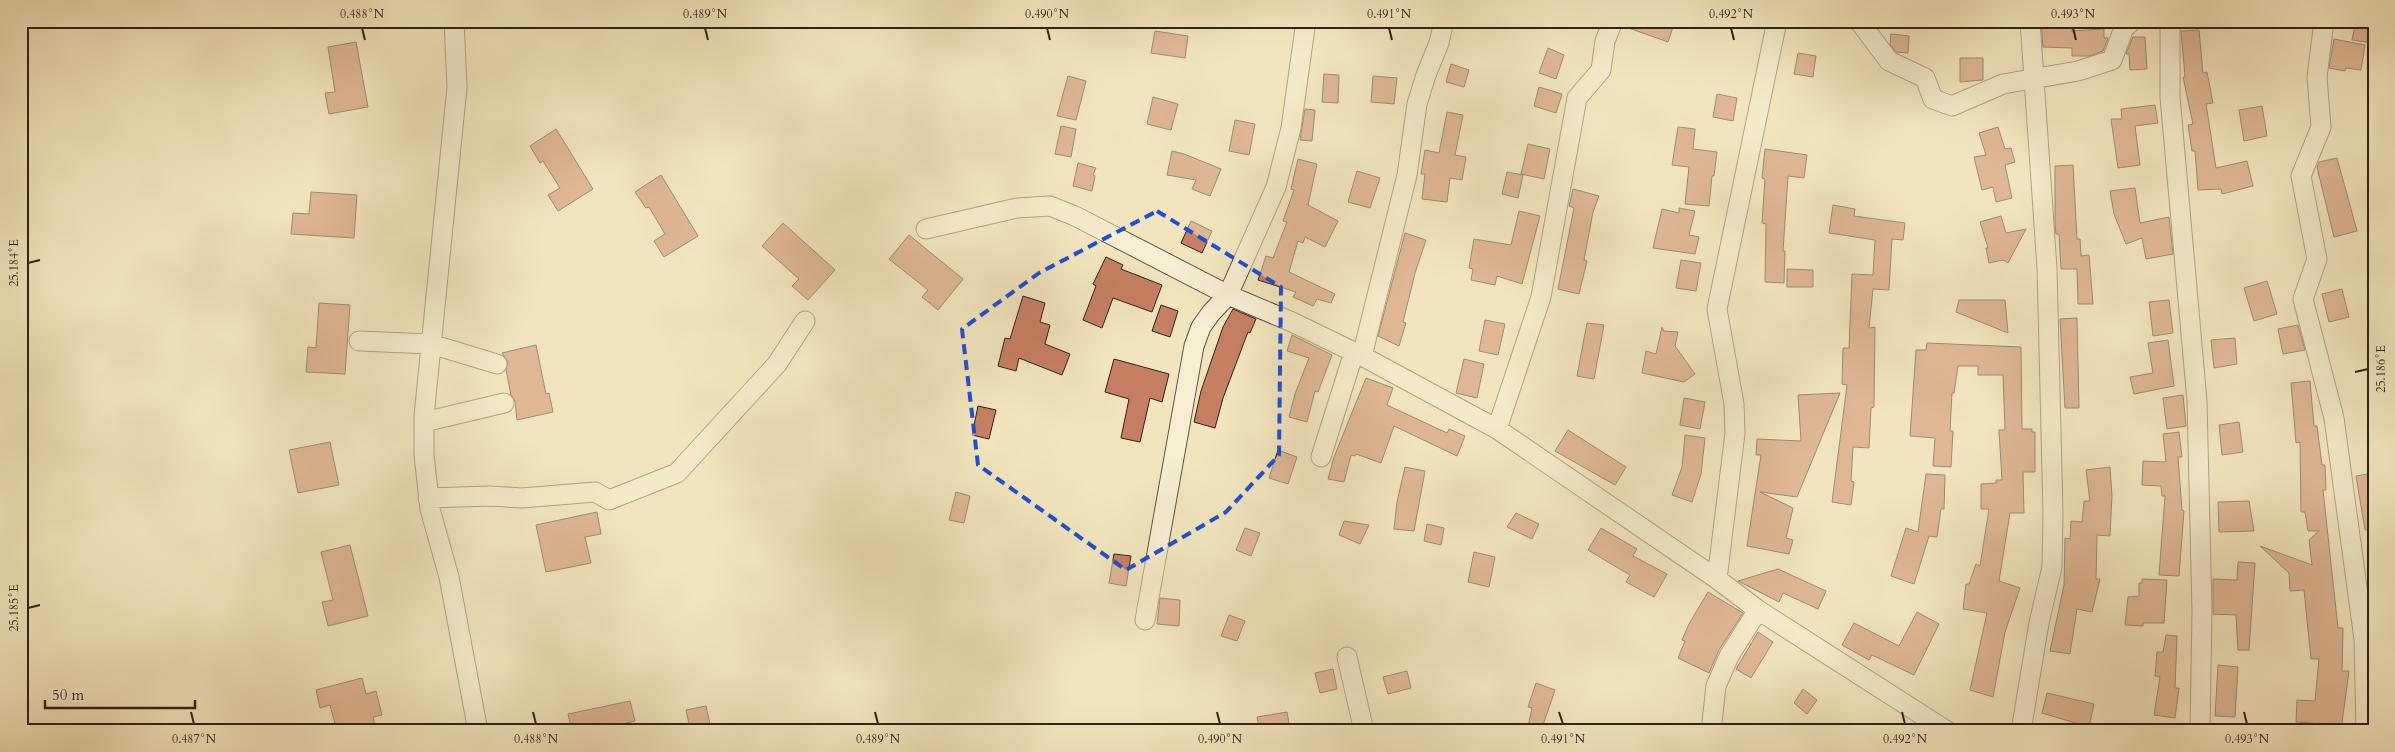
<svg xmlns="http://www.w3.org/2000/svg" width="2395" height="752" font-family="Cardo,serif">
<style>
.building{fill:#c77f64;stroke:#2e2217}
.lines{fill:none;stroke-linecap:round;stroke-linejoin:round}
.street-casing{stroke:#5f5340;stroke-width:21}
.street{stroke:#f7eed4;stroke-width:19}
.marked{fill:none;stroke:#1d4ed8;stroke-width:4;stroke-dasharray:10 6;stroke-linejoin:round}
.ticks{fill:none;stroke:#2e2217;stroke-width:2}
.neatline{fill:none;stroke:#2e2217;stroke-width:2}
.ticks-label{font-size:12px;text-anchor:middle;fill:#2e2217}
</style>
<rect width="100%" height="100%" fill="#f2e5bd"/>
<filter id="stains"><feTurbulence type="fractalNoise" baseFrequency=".004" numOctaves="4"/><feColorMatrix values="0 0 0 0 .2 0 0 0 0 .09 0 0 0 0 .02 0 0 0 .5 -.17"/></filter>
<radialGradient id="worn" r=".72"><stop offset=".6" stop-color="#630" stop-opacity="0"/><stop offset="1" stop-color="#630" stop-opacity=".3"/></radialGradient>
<path class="building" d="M1624 21H1675L1668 42 1623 26Z
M2041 21H2071V31L2104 29V38H2108L2103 51 2089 56H2072V48L2043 47Z
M2356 21H2374L2372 43 2352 40Z
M2199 30 2203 73 2207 72 2213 103 2206 104 2216 168 2247 161 2253 186 2222 194 2221 189 2198 190 2195 151H2192L2188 125 2193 124 2183 77H2185L2181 31Z
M1155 31 1188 36 1185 58 1151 53Z
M1891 34 1909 36 1908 53 1896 52 1890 44Z
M2133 37H2145L2147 69 2130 70 2129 54H2126Z
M2334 39 2365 45 2361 70 2346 68 2345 71 2329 68Z
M356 42 368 107 329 114 325 93 335 92 328 47Z
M1548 48 1564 55 1556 79 1539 73Z
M1798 53 1816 56 1813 77 1794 74Z
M1960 58H1983V80L1960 82Z
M1451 64 1469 70 1464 87 1446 82Z
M1324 74 1339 75 1338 103 1322 102Z
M1068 76 1086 81 1076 120 1057 116Z
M1373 76 1397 78 1394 104 1371 102Z
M1539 87 1562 94 1556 113 1534 106Z
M1717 94 1737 98 1733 121 1713 117Z
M1153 97 1178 104 1171 130 1147 124Z
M2155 105 2158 123 2135 126 2140 165 2118 168 2111 119H2122L2121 109Z
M2262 106 2267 136 2244 141 2239 110Z
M1305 109 1315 110 1312 141 1300 140Z
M1447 112 1463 115 1455 155 1466 157 1462 180 1450 178 1447 202 1422 199 1425 174H1421L1425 150 1439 153Z
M1235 120 1255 124 1249 155 1229 151Z
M1061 126 1076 129 1071 157 1055 154Z
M1678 127 1695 129 1693 149 1717 152 1714 176H1712L1709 206 1685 204 1689 167 1672 165Z
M1998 127 2005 149 2011 148 2015 162 2005 165 2012 198 1996 202 1993 187 1982 190 1974 157 1986 155 1979 133Z
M556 129 593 189 558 211 548 195 560 188 543 161 540 163 530 146Z
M1528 144 1550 149 1544 179 1521 174Z
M1765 149 1807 155 1804 178 1788 176 1783 251H1785L1784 283 1765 282 1766 224 1762 223 1765 179 1762 178Z
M1172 151 1184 154 1221 169 1210 196 1192 189 1196 180 1167 175Z
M2337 158 2357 231 2334 237 2317 167 2319 162Z
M1298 159 1317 164 1308 205 1338 221 1325 247 1305 237 1303 243 1298 241 1289 272 1335 294 1331 303 1317 299 1313 306 1293 297 1296 292 1258 280 1266 256 1273 258 1287 222 1283 221 1294 190 1291 189Z
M1078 163 1096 168 1093 175 1095 176 1092 191 1073 186Z
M2073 165 2077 239H2080L2081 256 2089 255 2093 304H2078L2077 269H2061L2059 234H2056L2055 224V166Z
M1357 171 1380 178 1370 208 1348 202Z
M1507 172 1523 175 1518 198 1502 194Z
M661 175 698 236 664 257 654 241 665 234 649 207 646 208 635 192Z
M2135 188 2140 223 2169 217 2173 254 2146 259 2142 238 2126 244 2114 214 2110 191Z
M1573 189 1599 196 1593 212 1584 260 1587 261 1579 294 1558 289 1574 208 1569 206Z
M311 192 357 195 354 238 291 234 293 213 309 214Z
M1833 205 1855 209 1854 216 1905 223 1903 240 1892 239 1889 290 1873 289 1869 328 1875 327 1874 407 1871 408 1869 448 1853 447 1851 481 1854 482 1851 505 1832 502 1847 385 1842 384 1843 348H1849L1852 274 1873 275 1875 240 1829 233Z
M1679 208 1695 211 1689 235 1699 237 1695 254 1653 248 1662 209 1679 213Z
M1519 211 1540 216 1522 284 1497 276 1495 285 1471 280 1473 269 1469 268 1474 239 1511 245Z
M2001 216 2006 233 2026 229 2008 263 2003 260 1989 263 1986 248H1988L1980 222Z
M1191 221 1212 231 1202 253 1181 243Z
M783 223 835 270 808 300 792 286 799 279 762 246Z
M1405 233 1426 240 1415 273 1403 322 1406 323 1399 346 1378 336Z
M909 235 963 279 938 310 922 297 928 290 889 259Z
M1106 257 1123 265 1121 269 1162 285 1152 312 1113 298 1102 328 1083 320 1096 286 1093 284Z
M1681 260 1701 263 1696 291 1676 288Z
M1787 269 1813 270V287H1787Z
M2267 281 2277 314 2254 321 2244 288Z
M2342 289 2349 317 2329 322 2322 294Z
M1023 296 1045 303 1040 322 1050 325 1045 344 1070 354 1062 375 1019 358 1016 371 998 366 1005 338 1010 339Z
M1959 300H2005L2008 333 1956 312Z
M2169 300 2173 333 2153 336 2149 302Z
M319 303 350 305 345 374 306 372 308 347 316 348Z
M1161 305 1178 311 1170 337 1152 331Z
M1233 309 1256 319 1250 333 1248 332 1223 398 1215 428 1194 422 1201 391 1223 327Z
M2077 318 2079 408H2065L2060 319Z
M1485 320 1505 324 1498 355 1479 351Z
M1587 323 1604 325 1594 379 1577 376Z
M2298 325 2305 350 2283 354 2278 329Z
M1662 327 1664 331 1678 332 1675 346 1695 374 1684 382 1642 373 1646 351 1656 354Z
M1292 335 1332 355 1318 392 1315 391 1307 422 1289 417 1295 394 1309 358 1287 351Z
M2235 338 2237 364 2214 368 2211 340Z
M2168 340 2174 386 2134 394 2130 377 2153 373 2148 343Z
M1927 343 2021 347 2022 429H2032V432H2035V472H2023L2024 513H2010L1999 581 2020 588 2005 632 1993 697 1970 690 1987 613 1963 609 1966 584H1969L1976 564 1980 566 1989 509H1981V484L1996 483V480H2002L1999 430H2005L2003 375H1978V366H1958L1954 393H1952L1950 431H1953L1951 467 1933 466 1935 438 1910 436 1916 350H1926Z
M536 345 546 394 549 393 553 412 517 420 515 401 511 395 506 370 508 362 502 353Z
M1114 359 1169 374 1162 402 1150 398 1140 442 1121 438 1129 399 1105 392Z
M1464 359 1484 364 1477 398 1456 393Z
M1366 378 1393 388 1387 405 1447 433 1449 429 1465 436 1457 456 1394 426 1381 463 1356 454 1355 456 1351 455 1344 482 1328 479 1334 457Z
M2310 381 2314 426H2317L2322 465H2325L2326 490H2323L2338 628H2343L2342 671H2349L2341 730 2312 727 2313 723 2296 722 2297 700 2315 701 2319 659H2311L2304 590 2290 591 2289 573 2260 546 2312 565 2309 540 2319 531H2308L2305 512H2301L2300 442 2296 443 2291 383Z
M1840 393 1797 497 1760 492 1793 508 1786 538 1793 540 1789 554 1747 546 1761 455H1756L1757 439 1801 441 1798 395Z
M2183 395 2186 426 2167 429 2163 398Z
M1684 398 1705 402 1700 429 1680 425Z
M978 406 996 410 989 439 972 435Z
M2239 422 2243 452 2222 455 2219 425Z
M1568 430 1626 467 1615 485 1555 451Z
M2179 432 2182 457H2178L2182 510 2184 511 2179 576 2159 575 2165 496H2162L2161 486 2142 485 2143 461 2166 462 2163 434Z
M1685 435 1705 438 1701 474 1692 502 1672 495 1682 467Z
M330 442 339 485 298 493 289 450Z
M1278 450 1297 457 1288 484 1269 478Z
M1405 467 1425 471 1414 531 1394 529 1397 502Z
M2110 467 2112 496 2110 536 2097 535 2096 579H2100L2092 612 2077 609 2070 654 2050 651 2064 585 2065 538 2070 539 2071 521 2082 522 2084 501H2090L2086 470Z
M2374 473V529L2365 530 2356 476Z
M1926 474 1945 475 1944 509H1941L1937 537 1929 536 1914 584 1891 576 1906 528 1918 532Z
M956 492 970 496 964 523 949 520Z
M2249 501 2254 531 2219 532 2218 502Z
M597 512 601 534 585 537 591 563 546 572 536 525Z
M1516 513 1539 524 1532 539 1507 527Z
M1344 521 1369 525 1360 544 1339 535Z
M1427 524 1444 528 1441 545 1424 541Z
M1245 528 1260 533 1251 556 1236 550Z
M1601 528 1637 549 1633 556 1667 574 1654 597 1626 582 1630 575 1588 550Z
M350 545 368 616 328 626 322 602 333 600 321 552Z
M1474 552 1495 557 1489 587 1468 582Z
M1114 554 1131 556 1126 586 1109 583Z
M2238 562 2255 563 2249 650H2238L2236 615 2213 614V579L2237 580Z
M1778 569 1826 591 1818 609 1783 593 1779 602 1738 581Z
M2142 579 2167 580 2164 623H2143V626L2125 625 2128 597 2139 596V583H2142Z
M1708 592 1743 613 1719 650 1709 673 1678 658 1685 641 1682 640 1689 624Z
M1160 598 1180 600 1179 626 1157 624Z
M1917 612 1939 624 1914 675 1872 655 1869 660 1842 645 1854 623 1899 646Z
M1229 615 1245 621 1237 641 1221 636Z
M1758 632 1773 642 1751 678 1736 669Z
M2166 635 2177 636 2175 688H2179L2175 718 2154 715 2160 677 2155 676 2157 652H2163Z
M2218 665 2238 667 2235 717 2215 716Z
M1333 669 1337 689 1320 693 1315 673Z
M1407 671 1411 688 1388 694 1383 677Z
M362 678 366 694 376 691 382 715 373 717 376 731H337L330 705 320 708 316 690Z
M1536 683 1555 690 1541 731H1527L1532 708 1528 707Z
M1803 689 1817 700 1807 714 1794 703Z
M2047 693 2094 704 2089 727 2042 713Z
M630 701 635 721 618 725 619 731H572L568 714Z
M706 706 710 724 690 729 686 710Z
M1287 712 1290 729 1260 731 1257 717Z"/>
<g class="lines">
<g class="street-casing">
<path id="street" d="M454 21 457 87 424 416V455L430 509 449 577 478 731
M1859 21 1889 61 1925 78 1933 99 1952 106 2003 84 2078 71 2112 60 2124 28 2132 21
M2170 21V97L2197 401 2202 611 2200 731
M2324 21 2317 77 2321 127 2301 176 2317 259 2303 299 2334 418 2364 639 2366 731
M926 229 1017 208 1050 206 1075 216 1228 295 1292 322 1362 356 1497 429 1717 579 1758 610 1947 731
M359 341 431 344 497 364
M1362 356 1407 175 1417 104 1426 75 1439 43 1444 21
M424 422 504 403
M1497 429 1541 297 1577 98 1601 70 1605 41 1613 21
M1321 457 1354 352
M428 498 490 496 522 498 595 492 609 500 677 473 777 364 805 321
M1717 579 1735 433 1734 404 1717 309 1777 21
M1145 620 1194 346 1201 327 1211 313 1228 295 1276 187 1291 128 1306 21
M1347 657 1364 731
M1711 731 1716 686 1729 656 1758 610
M2021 731 2039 623 2052 567 2053 513 2047 268 2030 21"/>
</g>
<use href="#street" class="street"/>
</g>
<path d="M0 0H2395V752H0ZM1157 211 1281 287 1279 455 1226 512 1126 570 978 465 962 329 1039 273Z" fill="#f2e5bd" fill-opacity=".55" fill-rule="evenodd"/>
<path class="marked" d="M1157 211 1281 287 1279 455 1226 512 1126 570 978 465 962 329 1039 273Z"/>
<path class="ticks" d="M362 28 365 40M705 28 708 40M1047 28 1050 40M1389 28 1392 40M1731 28 1734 40M2073 28 2076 40M28 263 40 260M2355 372 2368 369M28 608 40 605M191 712 194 724M533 712 536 724M875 712 878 724M1217 712 1220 724M1559 712 1563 724M1902 712 1905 724M2244 712 2247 724"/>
<rect width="2395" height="752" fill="none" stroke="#f2e5bd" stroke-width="55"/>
<path d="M45 700v8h150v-8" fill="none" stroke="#2e2217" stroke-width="2.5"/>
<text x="52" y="700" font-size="15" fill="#2e2217" stroke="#f7eed4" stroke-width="4" paint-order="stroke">50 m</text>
<rect x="28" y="28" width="2340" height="696" class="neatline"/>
<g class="ticks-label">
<text x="362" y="18">0.488°N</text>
<text x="705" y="18">0.489°N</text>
<text x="1047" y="18">0.490°N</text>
<text x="1389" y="18">0.491°N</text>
<text x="1731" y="18">0.492°N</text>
<text x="2073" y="18">0.493°N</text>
<text transform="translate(14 263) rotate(-90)" y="4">25.184°E</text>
<text transform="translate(2381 369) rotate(-90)" y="4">25.186°E</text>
<text transform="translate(14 608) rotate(-90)" y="4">25.185°E</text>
<text x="194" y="743">0.487°N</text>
<text x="536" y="743">0.488°N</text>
<text x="878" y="743">0.489°N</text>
<text x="1220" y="743">0.490°N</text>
<text x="1563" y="743">0.491°N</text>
<text x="1905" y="743">0.492°N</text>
<text x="2247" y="743">0.493°N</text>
</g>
<rect width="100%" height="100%" filter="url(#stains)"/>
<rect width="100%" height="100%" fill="url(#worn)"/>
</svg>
